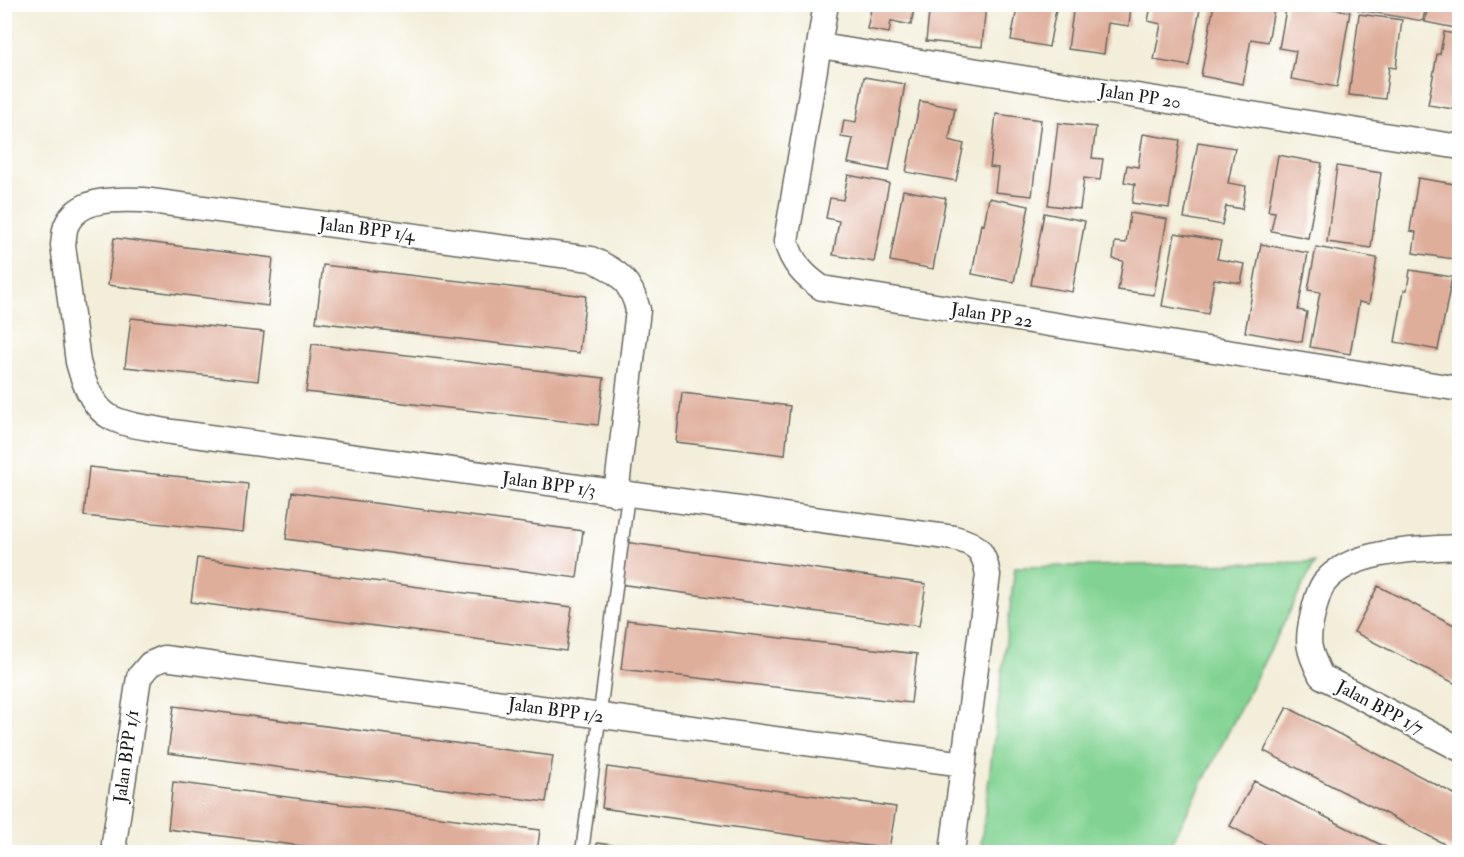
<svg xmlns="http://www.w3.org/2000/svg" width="1464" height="857" font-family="'IM FELL Double Pica',serif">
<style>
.green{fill:#82d393;stroke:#4f7858;stroke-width:1.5}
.building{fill:#dfae9b}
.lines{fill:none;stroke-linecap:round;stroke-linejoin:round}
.lane-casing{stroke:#67665e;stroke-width:15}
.street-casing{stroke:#67665e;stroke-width:27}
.lane{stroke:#fff;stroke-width:12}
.street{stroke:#fff;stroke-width:24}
.labels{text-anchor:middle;stroke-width:5;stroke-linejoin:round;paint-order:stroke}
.street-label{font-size:18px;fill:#1c1c1c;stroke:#fff}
</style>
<rect width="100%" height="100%" fill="#fff"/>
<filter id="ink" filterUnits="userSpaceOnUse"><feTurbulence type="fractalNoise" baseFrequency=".0167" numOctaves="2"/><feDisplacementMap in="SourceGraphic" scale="12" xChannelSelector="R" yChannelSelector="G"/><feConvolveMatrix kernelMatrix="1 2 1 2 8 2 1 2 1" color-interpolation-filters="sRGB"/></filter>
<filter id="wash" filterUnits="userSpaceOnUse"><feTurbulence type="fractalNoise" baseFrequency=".008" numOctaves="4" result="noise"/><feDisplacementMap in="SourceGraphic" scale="24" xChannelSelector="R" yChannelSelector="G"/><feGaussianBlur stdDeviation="1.35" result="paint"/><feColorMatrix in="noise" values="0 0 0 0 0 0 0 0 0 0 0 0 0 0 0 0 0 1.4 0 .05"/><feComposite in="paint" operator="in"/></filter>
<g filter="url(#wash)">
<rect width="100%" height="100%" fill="#f3eeda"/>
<path class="green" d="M1315 562 1167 852H980L1015 567Z"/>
<g id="blocks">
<path class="building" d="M872 4H915L911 25 891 21 889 33 867 29Z
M930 4H986L982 47 926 41Z
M1004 4H1057L1049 47 1011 40 1017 8Z
M1074 4 1131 5 1129 26 1108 23 1104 54 1068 49Z
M1165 4H1201L1189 66 1154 60 1161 24 1148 21 1151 6 1164 8Z
M1214 4H1275L1268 42 1251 39 1243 84 1201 76Z
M1287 4H1308L1350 12 1337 87 1291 79 1296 51 1279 48Z
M1359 4H1426L1423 21 1358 10Z
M1428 4H1460V29L1425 22Z
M1359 14 1402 20 1396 68 1389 67 1385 99 1349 95Z
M1444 32 1460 35V110L1428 105 1437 54H1440Z
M864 77 905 84 889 171 848 163 853 139 841 137 844 120 856 122Z
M920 101 955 108 949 140 964 144 956 181 906 172Z
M996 114 1041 120 1032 196 995 192 998 168 990 167Z
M1058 123 1096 127 1092 158 1103 159 1100 180 1084 178 1080 209 1048 205Z
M1143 134 1180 140 1169 208 1132 203 1135 184 1124 182 1127 165 1138 167Z
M1198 142 1235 148 1228 183 1246 186 1242 209 1226 206 1222 225 1184 218Z
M1278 155 1322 163 1308 238 1271 231 1275 212 1268 211Z
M1337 166 1381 173 1371 248 1327 242Z
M848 175 889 183 874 262 833 255 839 221 826 218 830 198 843 200Z
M1418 178 1460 185V223L1454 259 1413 253 1416 232 1410 231Z
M903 190 946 198 933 269 890 261Z
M989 198 1029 206 1014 282 972 274 981 224 984 225Z
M1044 213 1085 221 1072 292 1031 285Z
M1130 213 1167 219 1154 295 1118 290 1123 261 1113 259 1115 242 1126 243Z
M1175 233 1221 241 1217 259 1245 264 1241 283 1214 279 1208 314 1162 306Z
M114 238 273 258 268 306 108 285Z
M1261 244 1308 253 1298 310 1307 312 1302 342 1245 332Z
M1316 247 1377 258 1369 304 1359 302 1350 354 1310 347 1320 292 1308 290Z
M323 265 586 296 579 353 316 322Z
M1410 270 1452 277 1438 350 1395 342 1404 290H1407Z
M131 318 264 332 258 381 125 367Z
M312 344 604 378 598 425 306 392Z
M682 393 790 406 785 455 676 442Z
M89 467 248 484 243 532 84 516Z
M292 492 583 531 577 578 286 539Z
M624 542 926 584 919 626 619 584Z
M197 558 572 607 566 651 191 602Z
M1378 586 1460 628V686L1354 632Z
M627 620 917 654 911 703 621 669Z
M174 706 553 756 546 802 168 753Z
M1287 707 1460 797V852L1264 751Z
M607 767 896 807 889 849 602 808Z
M1254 781 1278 793 1395 852H1282L1254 839 1230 826Z
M173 782 540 830 537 852H348L168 829Z
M597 843 658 851V852H596Z"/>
</g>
</g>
<g filter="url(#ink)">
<use href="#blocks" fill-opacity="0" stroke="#67665e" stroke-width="1.5"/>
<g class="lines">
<g class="lane-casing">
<path id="lane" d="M582 852 628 495"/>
</g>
<g class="street-casing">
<path id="street" d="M826 4 786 241C792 263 804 276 822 288L1460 389
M820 46 1460 147
M616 494 638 310C631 281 618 271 591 259L143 200C117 199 78 197 66 226 64 232 64 239 63 245L78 362C83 381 92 407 110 417 126 426 148 427 165 431L954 538C978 544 984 551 988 575L952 852
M1460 547C1420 549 1350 549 1324 583 1318 591 1315 605 1313 614 1306 642 1308 650 1321 676L1460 749
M116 852 114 843 139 677 150 664 164 658 964 764"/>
</g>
<use href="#lane" class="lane"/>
<use href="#street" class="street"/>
</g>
</g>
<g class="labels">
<g class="street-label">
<text transform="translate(1140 96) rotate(9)" y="6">Jalan PP 20</text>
<text transform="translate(367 229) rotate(7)" y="6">Jalan BPP 1/4</text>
<text transform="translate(992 315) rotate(9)" y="6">Jalan PP 22</text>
<text transform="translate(549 484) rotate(8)" y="6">Jalan BPP 1/3</text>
<text transform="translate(1380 707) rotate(28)" y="6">Jalan BPP 1/7</text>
<text transform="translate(556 710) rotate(8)" y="6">Jalan BPP 1/2</text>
<text transform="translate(126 756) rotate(-82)" y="6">Jalan BPP 1/1</text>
</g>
</g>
<rect width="1464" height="857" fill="none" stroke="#fff" stroke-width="24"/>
</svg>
